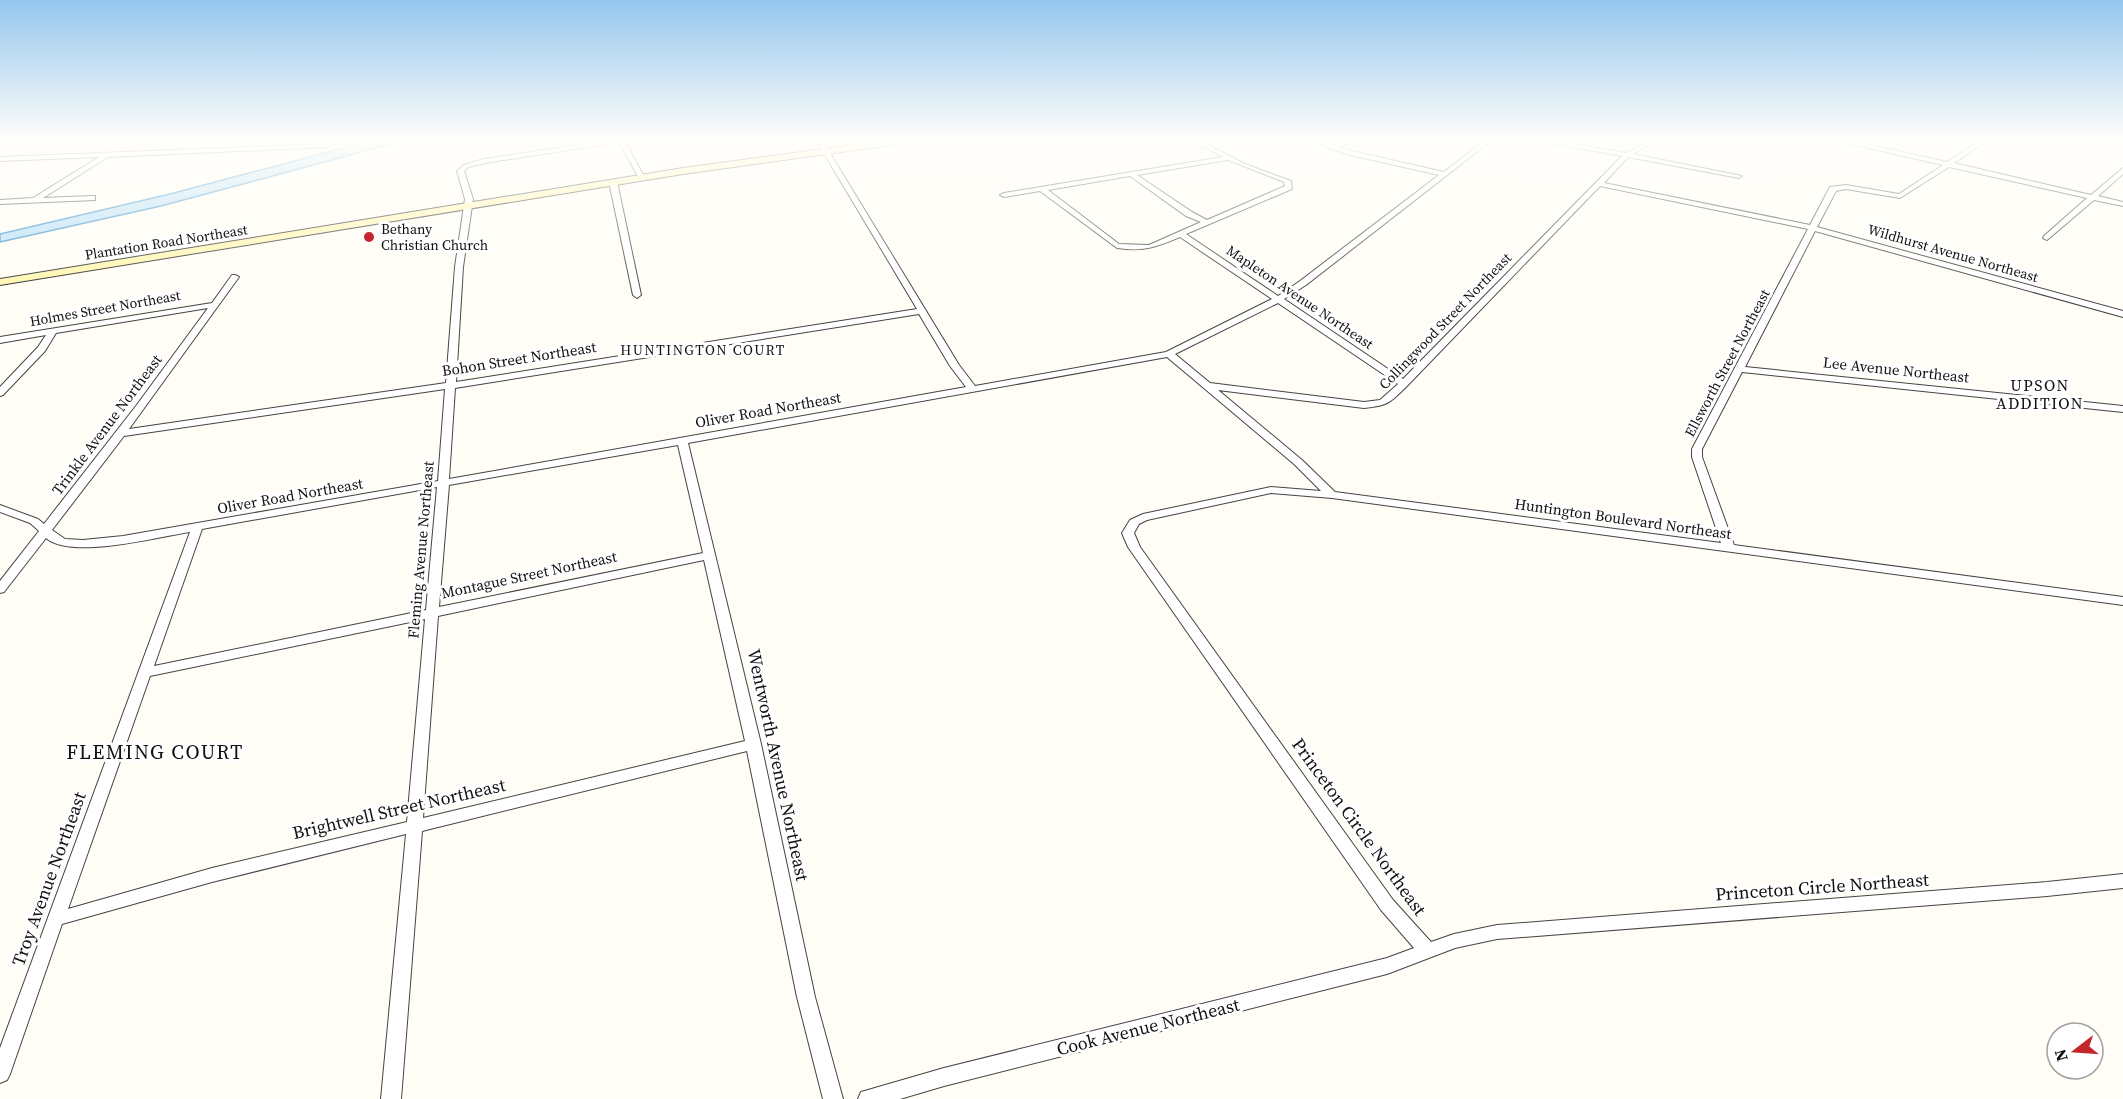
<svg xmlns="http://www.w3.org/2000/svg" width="2123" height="1099" font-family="'Source Serif 4',serif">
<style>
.water{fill:#b9e0f7;stroke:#3f96cf;stroke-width:1.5}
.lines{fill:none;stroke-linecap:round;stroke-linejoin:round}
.minor-casing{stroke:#444;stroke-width:2}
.secondary-casing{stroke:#333;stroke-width:2}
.minor{fill:#fff;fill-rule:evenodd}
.secondary{fill:#fff6b0;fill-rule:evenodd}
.poi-dot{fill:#c4262e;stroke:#fff;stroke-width:2}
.labels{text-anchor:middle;stroke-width:6;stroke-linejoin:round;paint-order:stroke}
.far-poi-label{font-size:14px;fill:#111;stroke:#fff;text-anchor:start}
.far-street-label{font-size:14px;fill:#111;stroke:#fff}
.far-neighbourhood-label{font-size:14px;letter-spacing:1.5px;fill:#111;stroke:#fff}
.street-label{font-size:15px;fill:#111;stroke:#fff}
.neighbourhood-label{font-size:16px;letter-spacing:1.5px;fill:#111;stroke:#fff}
.near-street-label{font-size:18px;fill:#111;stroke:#fff}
.near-neighbourhood-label{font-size:20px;letter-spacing:1.5px;fill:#111;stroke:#fff}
</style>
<rect width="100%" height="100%" fill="#fffdf5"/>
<path class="water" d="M373 140H406L161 206 0 242V234L170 194Z"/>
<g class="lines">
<g class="minor-casing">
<path id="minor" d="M611 140H624L645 178 644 179 639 178 619 142 485 163 468 167 464 171 473 199 463 267 456 382 917 309 816 140H822L959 365 975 386 1166 352 1272 299 1180 237C1156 247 1143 252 1117 248L1040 191 1004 197 1000 195 1004 193 1223 157 1192 140H1199L1245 164 1291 181 1292 189 1186 234 1278 296 1300 281 1439 175 1346 154 1308 140H1316L1333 145 1347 140H1355L1339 148 1444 172 1485 140H1492L1306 285 1284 299 1403 379 1622 156 1545 142 1542 140H1553L1626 153 1651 140H1658L1633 154 1742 176 1739 178 1628 157 1604 183 1810 225 1830 187 1846 185 1899 194 1943 165 1842 142 1839 140H1849L1947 162 1981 140H1988L1954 163 2091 195 2123 168V174L2098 196 2123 202V206L2094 200 2047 240 2043 238 2044 236 2087 198 1949 167 1900 198 1846 189 1836 191 1817 227 2123 311V317L1815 231 1745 367 2123 406V412L1742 372 1702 449V457L1734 545 2123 597V605L1332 498 1271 493 1147 520 1139 524 1134 533 1140 547 1393 900 1431 942 1454 934 1497 925 2047 882 2123 874V888L2047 896 1497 939 1455 948 1387 974 944 1086 900 1099H858L861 1092 868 1090 944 1068 1387 958 1414 948 1381 910 1128 547 1122 533 1130 520 1143 514 1271 487 1321 491 1294 464 1167 357 688 443 761 744 815 997 843 1099H823L797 997 747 751 422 831 401 1099H381L406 834 212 882 62 924 10 1074 7 1080 0 1083V1048L190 532C157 537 71 560 46 538L4 592 0 593V581L39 531 30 523 0 512V505L38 519 44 524 136 406 208 308 56 333 45 351 3 395 0 396V387L38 347 46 335 0 343V337L212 303 232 275H235L239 277 129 429 446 383 455 267 465 199 457 171 464 165 484 159ZM1228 160 1284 182 1285 186 1207 220 1192 212 1137 175ZM1130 176 1186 216 1201 222 1149 245 1119 244 1048 190ZM1600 186 1808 229 1692 449V457L1721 543 1335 492 1302 460 1218 390 1364 408C1390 405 1389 403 1407 386ZM1278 303 1398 384 1380 400 1364 402 1210 383 1175 354ZM919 314 950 366 966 387 449 479 455 388ZM445 389 438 481 123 536 83 540 65 539 52 530 124 436ZM678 445 703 553 439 607 449 485ZM437 487 426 610 154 666 202 529ZM704 560 745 741 423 818 438 616ZM425 619 407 822 212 868 68 909 150 676Z
M328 144 330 145V147L108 157 43 198 92 196H95V200L0 204V200L33 198 99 157 0 161V157Z
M613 180 617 182 641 295 637 298 633 295 609 182Z"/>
</g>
<g class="secondary-casing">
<path id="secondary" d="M890 140H910L906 143 683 174 0 285V279L683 168Z"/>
</g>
<use href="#minor" class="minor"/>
<use href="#secondary" class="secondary"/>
</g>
<linearGradient id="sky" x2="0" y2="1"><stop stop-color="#95c6ee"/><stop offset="0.48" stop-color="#fffefa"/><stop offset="1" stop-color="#fffefa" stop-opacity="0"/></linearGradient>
<rect width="2123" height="293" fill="url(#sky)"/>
<circle class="poi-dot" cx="369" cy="237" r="6"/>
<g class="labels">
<g class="far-poi-label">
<text x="381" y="234">Bethany<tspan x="381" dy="16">Christian Church</tspan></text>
</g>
<g class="far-street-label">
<text transform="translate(166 242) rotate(-9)" y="5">Plantation Road Northeast</text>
<text transform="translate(1953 253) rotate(16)" y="5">Wildhurst Avenue Northeast</text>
<text transform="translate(1300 297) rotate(34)" y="5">Mapleton Avenue Northeast</text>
<text transform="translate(105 308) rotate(-10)" y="5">Holmes Street Northeast</text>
<text transform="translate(1445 321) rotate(-46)" y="5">Collingwood Street Northeast</text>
<text transform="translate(1727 363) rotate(-62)" y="5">Ellsworth Street Northeast</text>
</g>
<g class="far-neighbourhood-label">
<text x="703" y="355">HUNTINGTON COURT</text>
</g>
<g class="street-label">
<text transform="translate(519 359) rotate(-9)" y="5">Bohon Street Northeast</text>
<text transform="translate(1896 370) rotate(6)" y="5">Lee Avenue Northeast</text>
<text transform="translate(768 410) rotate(-10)" y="5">Oliver Road Northeast</text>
<text transform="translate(107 425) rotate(-53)" y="5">Trinkle Avenue Northeast</text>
<text transform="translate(290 496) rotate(-10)" y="5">Oliver Road Northeast</text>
<text transform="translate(1623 519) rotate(8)" y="5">Huntington Boulevard Northeast</text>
<text transform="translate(421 550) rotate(-85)" y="5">Fleming Avenue Northeast</text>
<text transform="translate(529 575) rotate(-12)" y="5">Montague Street Northeast</text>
</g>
<g class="neighbourhood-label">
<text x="2040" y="391">UPSON<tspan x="2040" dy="18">ADDITION</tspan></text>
</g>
<g class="near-street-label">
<text transform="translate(778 765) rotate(78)" y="6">Wentworth Avenue Northeast</text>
<text transform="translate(399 809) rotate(-13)" y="6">Brightwell Street Northeast</text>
<text transform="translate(1359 827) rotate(54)" y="6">Princeton Circle Northeast</text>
<text transform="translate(49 879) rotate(-70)" y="6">Troy Avenue Northeast</text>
<text transform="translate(1822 887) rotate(-4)" y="6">Princeton Circle Northeast</text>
<text transform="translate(1148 1027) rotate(-14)" y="6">Cook Avenue Northeast</text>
</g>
<g class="near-neighbourhood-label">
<text x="155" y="759">FLEMING COURT</text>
</g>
</g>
<g transform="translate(2075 1051) rotate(253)"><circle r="28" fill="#ffffff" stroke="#a0a0a0" stroke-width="1.5"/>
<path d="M0-4.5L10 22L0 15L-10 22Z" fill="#c4262e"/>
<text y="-9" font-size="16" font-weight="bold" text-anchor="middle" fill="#111111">N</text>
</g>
</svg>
